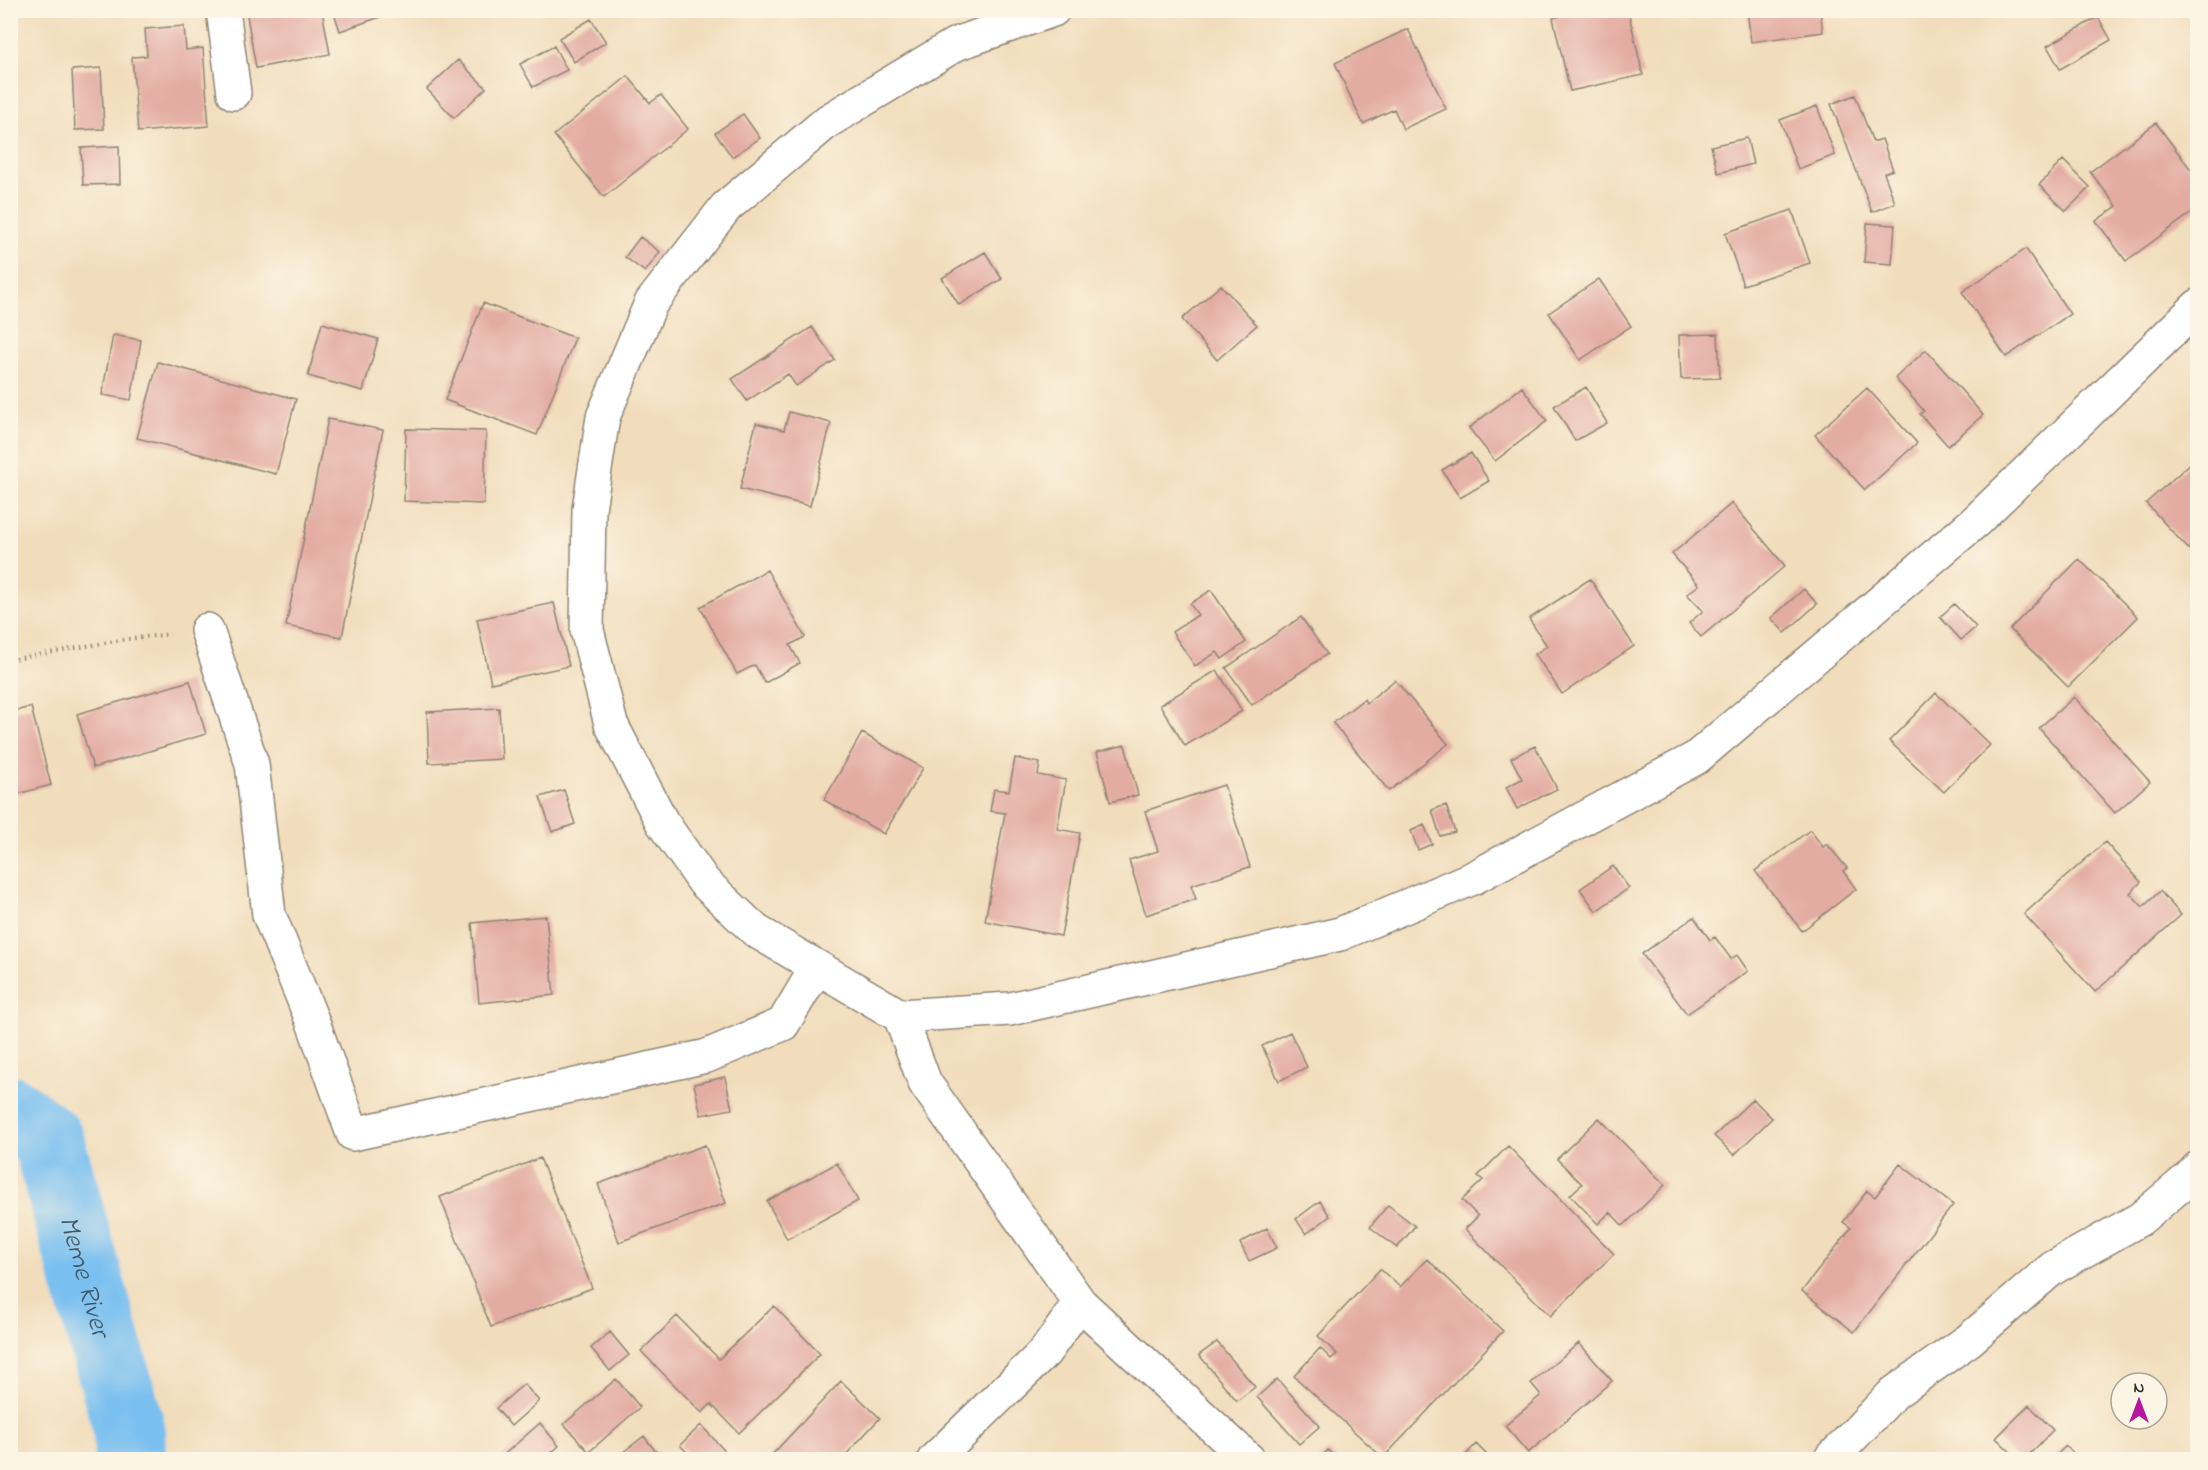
<svg xmlns="http://www.w3.org/2000/svg" width="2208" height="1470" font-family="'Indie Flower',sans-serif">
<style>
.lines{fill:none;stroke-linecap:round;stroke-linejoin:round}
.river{stroke:#79bff0;stroke-width:72}
.building{fill:#e3aca3}
.minor-casing{stroke:#8e8474;stroke-width:36}
.path{stroke:#8e8474;stroke-width:4;stroke-dasharray:1.5 4.5;stroke-linecap:butt}
.minor{stroke:#fff;stroke-width:33}
.labels{text-anchor:middle;stroke-width:6;stroke-linejoin:round;paint-order:stroke}
.water-label{font-size:28px;font-style:italic;fill:#425766;stroke:#fcf5e5}
</style>
<rect width="100%" height="100%" fill="#fcf5e5"/>
<filter id="ink" filterUnits="userSpaceOnUse"><feTurbulence type="fractalNoise" baseFrequency=".0167" numOctaves="2"/><feDisplacementMap in="SourceGraphic" scale="12" xChannelSelector="R" yChannelSelector="G"/><feConvolveMatrix kernelMatrix="1 2 1 2 8 2 1 2 1" color-interpolation-filters="sRGB"/></filter>
<filter id="wash" filterUnits="userSpaceOnUse"><feTurbulence type="fractalNoise" baseFrequency=".008" numOctaves="4" result="noise"/><feDisplacementMap in="SourceGraphic" scale="24" xChannelSelector="R" yChannelSelector="G"/><feGaussianBlur stdDeviation="1.35" result="paint"/><feColorMatrix in="noise" values="0 0 0 0 0 0 0 0 0 0 0 0 0 0 0 0 0 1.4 0 .05"/><feComposite in="paint" operator="in"/></filter>
<g filter="url(#wash)">
<rect width="100%" height="100%" fill="#f1ddbc"/>
<g class="lines">
<path class="river" id="s1" d="M10 1111 48 1140 129 1428 130 1460"/>
</g>
<g id="blocks">
<path class="building" d="M246 10H322L330 54 256 68Z
M333 10H378L380 17 340 31Z
M1584 10H1628L1643 75 1570 91 1553 18Z
M1747 10H1820L1823 32 1751 42Z
M2098 17 2111 40 2060 69 2047 46Z
M591 19 606 42 574 62 559 38Z
M184 26 186 50 203 48 209 126 138 132 132 57 147 56 145 29Z
M1408 29 1446 109 1403 129 1394 109 1363 124 1335 63Z
M554 46 567 70 533 87 520 64Z
M458 60 486 88 454 118 427 89Z
M101 68 104 129 75 130 72 70Z
M628 76 650 103 661 95 688 129 604 197 554 135Z
M1855 95 1873 142 1882 139 1893 170 1884 173 1895 203 1872 212 1831 104Z
M1817 106 1835 155 1798 169 1780 120Z
M743 114 760 138 732 157 715 133Z
M2156 123 2198 179V208L2126 261 2096 221 2117 206 2090 172Z
M1747 138 1753 164 1718 173 1711 146Z
M119 146 120 184 83 185 81 148Z
M2063 160 2090 187 2066 211 2039 185Z
M1792 210 1810 263 1743 285 1725 233Z
M1867 223 1895 225 1892 264 1864 262Z
M640 237 660 252 645 272 625 257Z
M2026 249 2070 314 2006 357 1962 292Z
M985 252 1002 279 959 305 942 278Z
M1599 279 1631 326 1580 360 1549 313Z
M1221 285 1257 325 1217 360 1182 319Z
M483 303 575 338 537 435 445 400Z
M322 323 378 339 363 391 308 376Z
M812 327 835 360 796 386 788 374 747 401 732 379Z
M1718 334 1720 378 1681 379 1679 335Z
M113 335 141 340 131 400 102 395Z
M1926 350 1983 415 1948 446 1920 414 1924 411 1895 378Z
M158 362 296 399 276 474 137 438Z
M1522 387 1547 421 1495 461 1469 428Z
M1586 387 1607 423 1575 441 1554 406Z
M1867 388 1917 443 1865 490 1815 435Z
M789 412 831 423 810 506 740 489 756 423 784 430Z
M328 419 383 430 342 637 286 626Z
M406 429 486 431 484 504 404 501Z
M1471 453 1489 481 1460 498 1442 470Z
M2192 462 2198 468V547L2191 552 2146 503Z
M1732 503 1785 566 1701 637 1689 623 1703 611 1687 594 1699 585 1672 554Z
M2079 559 2138 617 2068 687 2010 629Z
M767 570 805 637 790 645 800 663 765 683 755 665 737 674 700 607Z
M1590 579 1634 646 1562 694 1535 654 1547 646 1529 619Z
M1804 589 1817 604 1785 633 1771 618Z
M1211 590 1246 642 1222 659 1217 652 1195 666 1172 632 1198 615 1190 604Z
M554 603 569 666 491 683 477 619Z
M1954 604 1976 627 1961 640 1940 617Z
M1301 617 1327 654 1252 705 1226 668Z
M1217 670 1242 711 1185 746 1160 705Z
M1395 680 1448 744 1389 791 1333 723 1364 699 1366 703Z
M190 681 206 734 93 768 77 714Z
M1936 693 1990 745 1944 792 1889 741Z
M2074 697 2150 782 2115 813 2039 728Z
M31 707 51 785 10 796V712Z
M499 708 502 759 429 763 427 712Z
M862 733 923 768 884 834 824 800Z
M1125 745 1138 795 1110 802 1097 752Z
M1535 746 1557 789 1517 809 1506 787 1522 779 1511 758Z
M1015 758 1040 763 1038 775 1066 780 1057 829 1080 833 1061 936 985 921 1005 813 990 811 994 789 1009 791Z
M1224 785 1250 867 1191 885 1196 899 1146 915 1129 860 1158 851 1145 811Z
M564 790 575 824 552 832 540 797Z
M1446 805 1455 832 1440 836 1432 810Z
M1424 825 1432 844 1418 850 1411 831Z
M1810 830 1823 847 1827 844 1847 868 1843 871 1856 889 1802 931 1755 871Z
M2105 842 2141 882 2130 893 2143 907 2160 891 2181 915 2095 992 2024 914Z
M1613 866 1629 888 1596 911 1580 889Z
M546 916 554 995 479 1003 472 923Z
M1694 917 1710 940 1715 937 1731 959 1737 955 1748 971 1687 1014 1642 954Z
M1290 1032 1307 1067 1279 1081 1262 1046Z
M725 1077 732 1109 701 1115 694 1084Z
M1753 1099 1772 1118 1734 1155 1714 1136Z
M1599 1118 1665 1185 1623 1226 1610 1212 1598 1224 1570 1195 1582 1184 1557 1159Z
M705 1145 726 1203 619 1242 598 1184Z
M1508 1146 1614 1254 1550 1316 1465 1229 1478 1216 1462 1200 1483 1180 1478 1176Z
M540 1158 592 1288 491 1327 440 1197Z
M837 1163 858 1201 787 1239 767 1201Z
M1900 1164 1953 1205 1854 1332 1802 1291 1851 1228 1843 1222 1867 1191 1875 1197Z
M1320 1201 1330 1216 1306 1234 1296 1219Z
M1388 1205 1415 1226 1397 1248 1370 1227Z
M1267 1228 1277 1248 1249 1261 1240 1243Z
M1427 1259 1503 1331 1383 1458 1294 1376 1320 1348 1331 1359 1337 1354 1318 1336 1380 1269 1400 1287Z
M774 1306 820 1354 739 1433 711 1404 702 1413 641 1351 677 1316 719 1359Z
M610 1332 629 1355 610 1371 591 1348Z
M1217 1342 1255 1387 1237 1401 1199 1355Z
M1579 1343 1612 1381 1528 1453 1505 1426 1541 1395 1531 1383Z
M616 1379 640 1407 589 1452 564 1424Z
M1277 1379 1320 1426 1299 1444 1257 1397Z
M841 1381 880 1418 841 1460H770L769 1458Z
M524 1384 539 1401 511 1426 496 1408Z
M2029 1405 2053 1430 2024 1460H2019L1996 1438Z
M540 1423 559 1446 543 1460H498Z
M701 1425 733 1460H694L680 1445Z
M644 1436 662 1460H613Z
M1476 1444 1492 1460H1461Z
M2066 1446 2080 1460H2051Z
M1328 1450 1337 1460H1318Z"/>
</g>
</g>
<g filter="url(#ink)">
<use href="#blocks" fill-opacity="0" stroke="#8e8474" stroke-width="1.5"/>
<g class="lines">
<g class="minor-casing">
<path id="minor" d="M223 10 234 93
M1053 10 956 44 828 121 726 207 651 303 603 417 589 509 587 630 611 724 662 822 704 882 756 931 900 1016 1010 1009 1340 934 1473 878 1696 758 1976 521 2198 306
M207 630 252 764 269 915 314 1025 353 1134 707 1056 783 1024 817 967
M900 1016 925 1083 1080 1303 1249 1460
M934 1460 1045 1352 1080 1303
M1830 1460 1894 1393 1969 1340 2053 1268 2140 1219 2188 1179 2198 1168"/>
</g>
<path class="path" d="M10 660 120 640 170 634"/>
<use href="#minor" class="minor"/>
</g>
</g>
<g class="labels">
<g class="water-label">
<text dy="10" stroke="none"><textPath href="#s1" startOffset="189">Meme River</textPath></text>
</g>
</g>
<rect width="2208" height="1470" fill="none" stroke="#fcf5e5" stroke-width="36"/>
<g transform="translate(2139 1401)"><circle r="28" fill="#fcf5e5" stroke="#a8a49b" stroke-width="1.5"/>
<path d="M0-4.5L10 22L0 15L-10 22Z" fill="#b5179e"/>
<text y="-9" font-size="16" font-weight="bold" text-anchor="middle" fill="#2b2b2b">N</text>
</g>
</svg>
